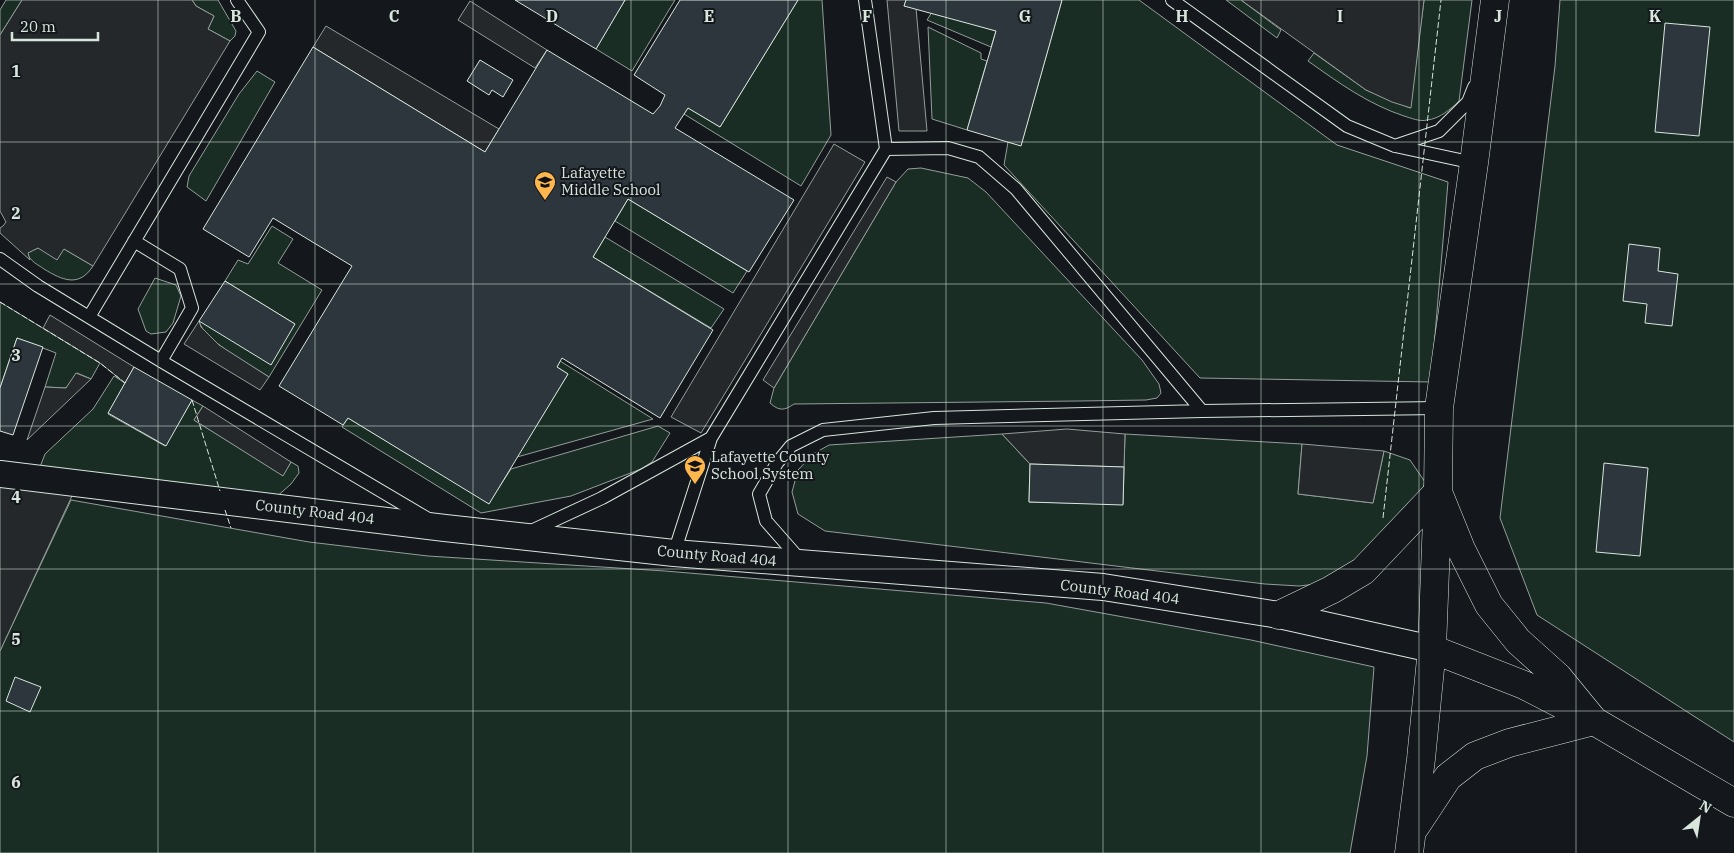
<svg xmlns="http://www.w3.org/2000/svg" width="1734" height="853" font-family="'IBM Plex Serif',serif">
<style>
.green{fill:#1a2d24;stroke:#939e99}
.parking{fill:#24282b;stroke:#939e99}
.building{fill:#2c363c;stroke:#d8e6dc}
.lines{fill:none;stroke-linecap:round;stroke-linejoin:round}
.lane-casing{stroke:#d8e6dc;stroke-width:14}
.street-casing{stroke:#d8e6dc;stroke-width:28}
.secondary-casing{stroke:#d8e6dc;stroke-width:29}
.lane{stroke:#14181c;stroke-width:12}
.street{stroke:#14181c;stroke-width:26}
.secondary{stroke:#14181c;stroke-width:28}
.fence{stroke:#d8e6dc;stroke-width:1;stroke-dasharray:6 2.5;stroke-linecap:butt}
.grid{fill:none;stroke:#d8e6dc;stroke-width:1;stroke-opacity:0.55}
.labels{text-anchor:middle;stroke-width:4;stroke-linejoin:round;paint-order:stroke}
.poi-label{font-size:15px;fill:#d8e6dc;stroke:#14181c;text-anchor:start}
.street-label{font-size:15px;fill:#d8e6dc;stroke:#14181c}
.grid-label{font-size:16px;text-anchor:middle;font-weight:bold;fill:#d8e6dc;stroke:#14181c;stroke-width:4;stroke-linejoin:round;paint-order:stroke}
</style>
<rect width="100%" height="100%" fill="#14181c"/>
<path class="green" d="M6 0H22L0 35V10Z
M192 0H218L236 31 235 36 230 41 208 29 214 16 196 6Z
M625 0H675L632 71 596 49Z
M798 0H822L831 135 801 186 684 114 688 108 720 127Z
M1062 0H1139L1337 145 1448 182 1431 382 1200 378 1004 165 1008 142 1021 145Z
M1226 0H1241L1281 30 1277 38Z
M1424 0H1472L1459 101C1451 109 1439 119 1427 120 1420 122 1411 118 1404 116 1368 104 1339 83 1308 61L1314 53 1366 90 1410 108Z
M1560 0H1734V742L1537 615 1500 518 1555 66Z
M932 12 996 31 991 47 927 20Z
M928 27 981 53V59L987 61 967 130 932 119Z
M257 71 275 82 206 201 187 187 189 176 239 94Z
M921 168 968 178 986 192 1142 360 1159 384 1161 393 1157 398 1146 400 1079 401 794 404C784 411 779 411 770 403L774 388 896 182 908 169Z
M628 199 747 271 733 293 615 221Z
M272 226 293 239 278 263 322 290 269 377C252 366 203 340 199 321L295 324 225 281 238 260 248 264Z
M605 237 724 309 711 328 593 257Z
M38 248 64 249 93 266C79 288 62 280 44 269 37 264 31 262 27 253Z
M155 278 176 285 181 296 173 323 166 332 151 334 146 331 138 309Z
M0 302 100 363 91 379 77 373 66 388 45 387 56 353 17 338 0 388Z
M560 361 653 419 517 457 568 374 557 367Z
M114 376 125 383 108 414 165 446 192 400 203 406 194 420 283 475 291 462 298 466 299 473 291 484 274 499 40 467 45 454 93 409Z
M348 418 489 503 511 469 658 426 670 433 652 462 641 469 571 496 481 513 342 427Z
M1002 434 1030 464 1029 502 1123 504 1125 434 1302 444 1298 494 1373 503 1384 451 1410 460 1425 482 1420 497 1356 563 1325 583 1299 586 1265 584 825 531 798 514 792 492 798 470 813 454 829 445Z
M71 500 309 542 428 556 665 571 1046 603 1251 640 1374 667 1367 756 1350 853H0V651Z"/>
<path class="parking" d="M22 0H192L196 6 214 16 208 29 230 41 93 266 64 249 57 260 38 248 28 253 30 260 0 233V228L3 226 6 222 0 211V35Z
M887 0H906L904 6 916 8 927 131H899Z
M1241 0H1424L1411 108 1392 102 1366 90Z
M470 1 547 50 535 68 458 20Z
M326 26 499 129 485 152 313 47Z
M834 144 865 162 701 433 671 417Z
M887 177 896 182 774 388 763 380Z
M50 315 134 367 125 383 100 363 43 328Z
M199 321 201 327 219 345 269 377 260 390 184 344Z
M76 373 91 379 27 440 45 387 66 388Z
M203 406 291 462 283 476 194 420Z
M1067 429 1125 434 1124 467 1030 464 1002 434Z
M1302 444 1384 451 1373 503 1298 494Z
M0 474 78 483 0 651Z"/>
<path class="building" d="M515 0H625L596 49Z
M680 0H798L720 127 688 108 675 128 794 200 749 272 628 199 593 257 713 330 660 418 562 358 557 367 568 374 489 504 348 418 343 425 279 386 352 266 273 218 249 257 203 229 313 47 485 152 547 50 653 114 660 106 665 95 634 75Z
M906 0H1062L1021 146 967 130 996 31 904 6Z
M1665 23 1710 27 1699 136 1655 132Z
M480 60 513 80 503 97 492 90 489 95 467 81Z
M1629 244 1660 248 1658 271 1678 274 1672 326 1645 323 1647 304 1623 301Z
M225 281 295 324 271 365 199 321Z
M17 338 43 347 13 435 0 431V388Z
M134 367 192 400 166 446 108 413Z
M1604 463 1648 468 1640 556 1596 552Z
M1030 464 1124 467 1123 505 1029 502Z
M15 677 41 687 30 712 6 701Z"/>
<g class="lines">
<g class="lane-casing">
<path id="lane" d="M1172 0 1347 126 1395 146 1474 163
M1395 146 1439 131 1468 102 1474 87
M886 149 948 148 979 157 1016 189 1202 411
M134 241 180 269 192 308 161 361
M0 259 38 286 161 361 430 520
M89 317 259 32 237 0
M529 532 602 498 711 438
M674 553 711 438 886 149 865 0
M802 562 766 521 759 494 777 463 791 446 823 430 934 418 1202 411 1439 408"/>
</g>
<g class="street-casing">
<path id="street" d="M0 474 445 528 674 553 1103 587 1279 615 1432 649"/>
</g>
<g class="secondary-casing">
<path id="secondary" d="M1279 615 1331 590 1363 571 1438 492 1461 549 1489 605 1518 641 1558 677 1594 721 1509 743 1475 756 1448 777 1415 827
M1432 649 1524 685 1594 721 1734 803
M1409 853 1421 759 1432 649 1438 492 1439 408 1474 163 1495 0"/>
</g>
<use href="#lane" class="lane"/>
<use href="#street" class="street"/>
<use href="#secondary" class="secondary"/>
<path class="fence" d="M0 302 100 363 125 383 127 380
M192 400 220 491
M225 510 231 528
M1383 518 1441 0"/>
</g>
<path class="grid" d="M158 0V853M315 0V853M473 0V853M631 0V853M788 0V853M946 0V853M1103 0V853M1261 0V853M1419 0V853M1576 0V853M0 142H1734M0 284H1734M0 426H1734M0 569H1734M0 711H1734"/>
<defs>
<g id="school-pin" transform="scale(1.125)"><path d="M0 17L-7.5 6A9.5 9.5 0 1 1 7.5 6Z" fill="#ffb74d" stroke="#14181c"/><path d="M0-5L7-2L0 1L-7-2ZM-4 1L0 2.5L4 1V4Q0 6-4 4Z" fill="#111"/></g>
</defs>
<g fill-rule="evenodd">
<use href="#school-pin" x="545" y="182"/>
<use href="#school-pin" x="695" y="466"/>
</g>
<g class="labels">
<g class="poi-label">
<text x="561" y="178">Lafayette<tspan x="561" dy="17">Middle School</tspan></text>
<text x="711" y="462">Lafayette County<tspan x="711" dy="17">School System</tspan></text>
</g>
<g class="street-label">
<text transform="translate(315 512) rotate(7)" y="5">County Road 404</text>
<text transform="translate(717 556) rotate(5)" y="5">County Road 404</text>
<text transform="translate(1120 592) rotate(7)" y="5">County Road 404</text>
</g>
</g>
<g class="grid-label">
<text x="236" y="22">B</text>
<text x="394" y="22">C</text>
<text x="552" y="22">D</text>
<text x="709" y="22">E</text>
<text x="867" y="22">F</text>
<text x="1025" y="22">G</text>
<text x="1182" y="22">H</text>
<text x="1340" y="22">I</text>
<text x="1498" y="22">J</text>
<text x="1655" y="22">K</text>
<text x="16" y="77">1</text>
<text x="16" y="219">2</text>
<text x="16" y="361">3</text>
<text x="16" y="503">4</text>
<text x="16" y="645">5</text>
<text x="16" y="788">6</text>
</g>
<g transform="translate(1699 818) rotate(30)" stroke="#14181c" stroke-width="4" paint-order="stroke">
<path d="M0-4L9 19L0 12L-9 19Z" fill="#d8e6dc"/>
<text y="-8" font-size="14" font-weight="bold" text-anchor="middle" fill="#d8e6dc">N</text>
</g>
<path d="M12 32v8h86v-8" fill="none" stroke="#d8e6dc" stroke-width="2.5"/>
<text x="20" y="32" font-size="15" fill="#d8e6dc" stroke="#14181c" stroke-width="4" paint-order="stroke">20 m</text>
</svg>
